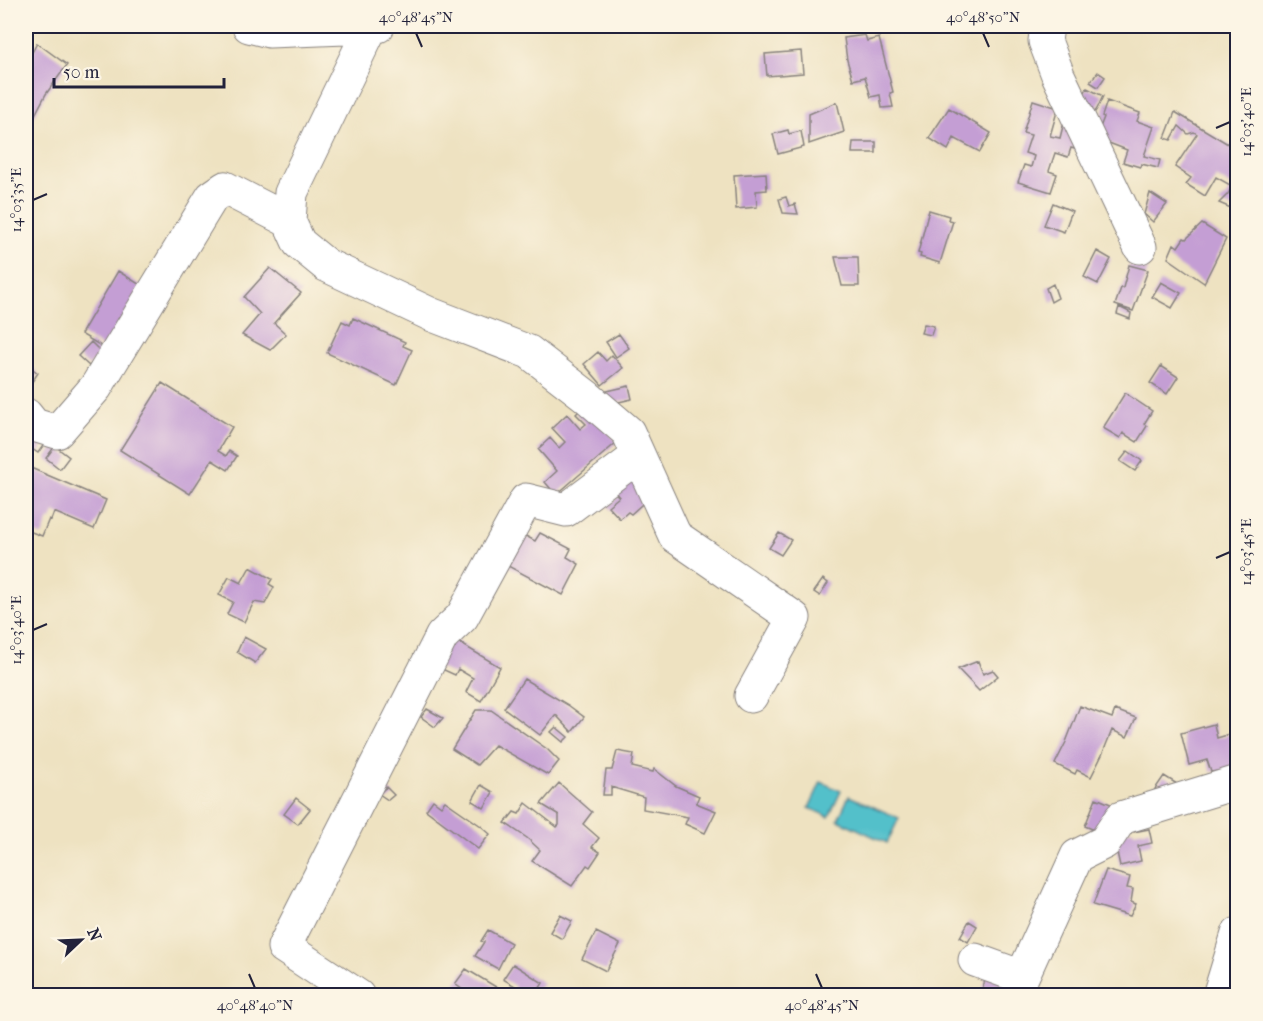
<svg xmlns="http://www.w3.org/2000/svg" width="1263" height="1021" font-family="'IM FELL French Canon',serif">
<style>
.water{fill:#52c0ca;stroke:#3a7182;stroke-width:1.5}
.building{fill:#c49ed4}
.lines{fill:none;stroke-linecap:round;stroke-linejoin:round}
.minor-casing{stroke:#88827e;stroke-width:35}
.minor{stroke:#fff;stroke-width:33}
.ticks{fill:none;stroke:#22223b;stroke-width:2}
.neatline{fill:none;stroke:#22223b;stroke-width:2}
.ticks-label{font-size:15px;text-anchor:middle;fill:#22223b}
</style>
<rect width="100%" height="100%" fill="#fcf5e5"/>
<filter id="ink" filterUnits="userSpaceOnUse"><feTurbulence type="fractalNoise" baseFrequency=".0167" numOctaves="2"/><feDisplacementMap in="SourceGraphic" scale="12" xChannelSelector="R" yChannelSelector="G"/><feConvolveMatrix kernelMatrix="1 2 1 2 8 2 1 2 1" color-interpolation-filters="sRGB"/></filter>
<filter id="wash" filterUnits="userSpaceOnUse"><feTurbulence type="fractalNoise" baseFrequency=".008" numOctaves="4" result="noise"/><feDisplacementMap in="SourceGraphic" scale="24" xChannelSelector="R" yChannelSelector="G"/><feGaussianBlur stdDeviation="1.35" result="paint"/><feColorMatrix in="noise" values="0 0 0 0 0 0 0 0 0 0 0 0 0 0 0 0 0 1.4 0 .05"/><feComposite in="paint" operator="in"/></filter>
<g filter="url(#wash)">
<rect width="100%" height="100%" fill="#eee2c1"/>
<path class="water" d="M821 782 841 791 829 817 809 808Z
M849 796 899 818 887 843 838 820Z"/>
<g id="blocks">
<path class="building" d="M865 35 867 41 879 38 893 92 890 93 893 107 882 108 880 95 871 97 865 77 853 80 847 60 844 38Z
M37 43 67 65 46 94 29 126 26 124V64Z
M801 51 803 73 767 76 765 54Z
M1098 72 1105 77 1098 87 1090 82Z
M1087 88 1103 96 1097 109 1088 122 1078 106Z
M1033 100 1058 108 1050 136 1060 138 1064 122 1078 150 1071 148 1068 157 1055 153 1049 171 1057 174 1051 192 1018 182 1024 165 1031 167 1034 156 1025 153 1031 135 1023 133Z
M1107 101 1140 113 1137 121 1154 127 1144 156 1160 160 1158 168 1141 164 1140 167 1123 162 1127 150 1096 138 1104 117 1102 116Z
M837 102 844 132 809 144V114Z
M949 108 991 133 980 152 954 138 948 150 929 138Z
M1175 112 1238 150V211L1219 203 1228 194 1232 186 1216 177 1205 196 1186 184 1191 178 1175 167 1197 134 1194 132 1188 134 1179 126 1171 140 1165 138Z
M788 130 789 134 801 131 804 147 778 154 773 134Z
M853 142H876V153H852Z
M766 173 767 190 756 191 757 207 736 209 734 175Z
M1150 193 1167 204 1153 222 1144 214Z
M786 197 789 206 795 204 798 214 783 213 779 199Z
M1053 203 1072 211 1064 232 1044 225Z
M929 210 949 216 948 220 953 221 940 263 920 257 921 254 918 253Z
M1202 224 1226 239 1204 283 1168 258 1174 244 1178 247 1184 238 1186 239Z
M1097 251 1111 259 1098 284 1084 277Z
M835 257H858L859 286H842Z
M1129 265 1148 270 1133 311 1115 305 1121 288H1123Z
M270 268 301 293 274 323 286 334 270 350 242 335 260 314 244 297Z
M118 271 142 286 106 349 81 334Z
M1161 282 1181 293 1172 308 1152 297Z
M1053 284 1058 298 1051 302 1046 288Z
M1119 307 1131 313 1130 319 1117 314Z
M353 318 405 342 403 346 412 350 396 385 327 353 342 321 350 325Z
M924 324 934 326 931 335 921 333Z
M619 334 629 348 616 357 606 342Z
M91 342 102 353 89 366 78 356Z
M598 352 606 361 612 355 623 368 602 385 584 364Z
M26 364 38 373 27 389 26 388Z
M1161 366 1178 377 1167 394 1150 383Z
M162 383 232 427 218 451 226 456 229 451 237 456 228 470 212 460 190 494 120 450Z
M629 386 632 399 610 404 607 391Z
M1125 393 1152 411 1144 424 1147 426 1137 442 1123 433 1120 438 1103 428Z
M585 405 617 442 556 495 545 482 557 471 538 449 550 438 559 448 565 442 552 428 567 414 580 429 586 424 576 414Z
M30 434 45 443 38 453 26 445V441Z
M55 446 69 457 60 469 46 458Z
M1128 451 1142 461 1135 471 1120 461Z
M26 466 106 500 94 529 54 512 51 520 49 519 42 536 26 530V522L29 512 26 511Z
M628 473 650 497 631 514 628 512 620 519 608 506 619 497 607 483Z
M540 533 571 549 567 557 579 564 563 595 506 565 522 534 535 541Z
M779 533 791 540 781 555 769 548Z
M250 567 272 579 269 584 274 587 265 604 254 602 244 622 227 614 233 602 219 595 229 577 241 583Z
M823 579 828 583 820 596 814 592Z
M448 636 500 667 481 701 466 692 473 678 458 669 455 675 433 665Z
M244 637 266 649 255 663 237 652Z
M978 661 983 674 993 670 998 676 979 691 958 669Z
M524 679 568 705 584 717 572 732 556 715 540 735 504 708Z
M1080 706 1112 718 1115 710 1136 718 1127 737 1112 730 1102 755 1091 777 1077 770 1075 774 1055 764 1066 742Z
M427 709 443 718 435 727 421 717Z
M476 710H491L547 749 559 761 548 775 495 745 477 765 452 749Z
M1214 724 1217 738 1234 733 1238 746V753L1233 754 1238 770 1218 775 1217 771 1211 772 1207 760 1189 765 1181 733Z
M556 727 568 737 563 742 551 732Z
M617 751 634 754 632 767 653 772 654 769 676 786 699 796 696 803 716 811 705 833 685 824 688 817 643 809 644 797 611 787V795H603L606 770H612Z
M1164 776 1182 787 1151 795Z
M559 783 592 812 583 824 599 838 592 847 600 852 590 867 587 865 572 886 532 861 540 850 527 838 505 823 514 812 519 814 526 803 557 827 559 825V815L541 804Z
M481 785 493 792 484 808 472 801Z
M386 787 394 795 388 800 379 794Z
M296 798 310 809 298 824 284 814Z
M1096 798 1113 805 1102 833 1085 826Z
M433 800 441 806 445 801 481 826 490 834 478 849 426 810Z
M1149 829 1152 843 1138 846 1141 861 1120 866 1113 834 1133 830 1134 832Z
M1106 870 1130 877 1127 888 1133 889 1131 902 1136 904 1130 916 1093 905Z
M560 915 572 921 562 939 550 932Z
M969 921 977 926 968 942 960 937Z
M488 930 511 943 498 969 475 956 484 942 481 941Z
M596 932 620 944 606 971 582 959Z
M513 964 543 983 535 996H522L513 989 515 986 503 979Z
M466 969 511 996H471L455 984Z
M987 974 1053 995V996H980Z"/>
</g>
</g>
<g filter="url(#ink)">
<use href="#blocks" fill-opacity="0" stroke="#88827e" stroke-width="1.5"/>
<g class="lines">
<g class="minor-casing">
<path id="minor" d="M249 26 269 31 371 27 378 26
M1047 26 1045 41 1058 75 1140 247
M371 27 291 193 289 221 299 243 326 265 430 314 529 352 586 396 628 432 675 536 794 618 751 696
M26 415 34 425 57 432 96 387 212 197 225 188 289 221
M975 960 1022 977 1077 856 1105 842 1121 818 1238 782
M358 996 284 947 442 636 462 617 526 500 566 510 638 456
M1219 996 1238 934"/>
</g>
<use href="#minor" class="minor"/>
</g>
</g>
<path class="ticks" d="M416 33 422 47M983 33 989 47M1216 128 1230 122M33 200 47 194M1216 558 1230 552M33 630 47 624M249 974 255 988M816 974 822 988"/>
<rect width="1263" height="1021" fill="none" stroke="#fcf5e5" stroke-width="66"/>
<g transform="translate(81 940) rotate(67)" stroke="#fcf5e5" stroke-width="4.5" paint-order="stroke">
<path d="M0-4.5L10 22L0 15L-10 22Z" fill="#22223b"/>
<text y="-9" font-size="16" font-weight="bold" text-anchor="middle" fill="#22223b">N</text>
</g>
<path d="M54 78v9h170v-9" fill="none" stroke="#22223b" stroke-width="3"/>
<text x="63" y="78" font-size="18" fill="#22223b" stroke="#fcf5e5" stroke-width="4.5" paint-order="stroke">50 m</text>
<rect x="33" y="33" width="1197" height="955" class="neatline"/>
<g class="ticks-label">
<text x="416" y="22">40°48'45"N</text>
<text x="983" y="22">40°48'50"N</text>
<text transform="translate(1246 122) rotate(-90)" y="5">14°03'40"E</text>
<text transform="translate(16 200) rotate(-90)" y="5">14°03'35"E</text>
<text transform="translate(1246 552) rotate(-90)" y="5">14°03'45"E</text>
<text transform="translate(16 630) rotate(-90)" y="5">14°03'40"E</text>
<text x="255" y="1010">40°48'40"N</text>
<text x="822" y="1010">40°48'45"N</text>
</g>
</svg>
